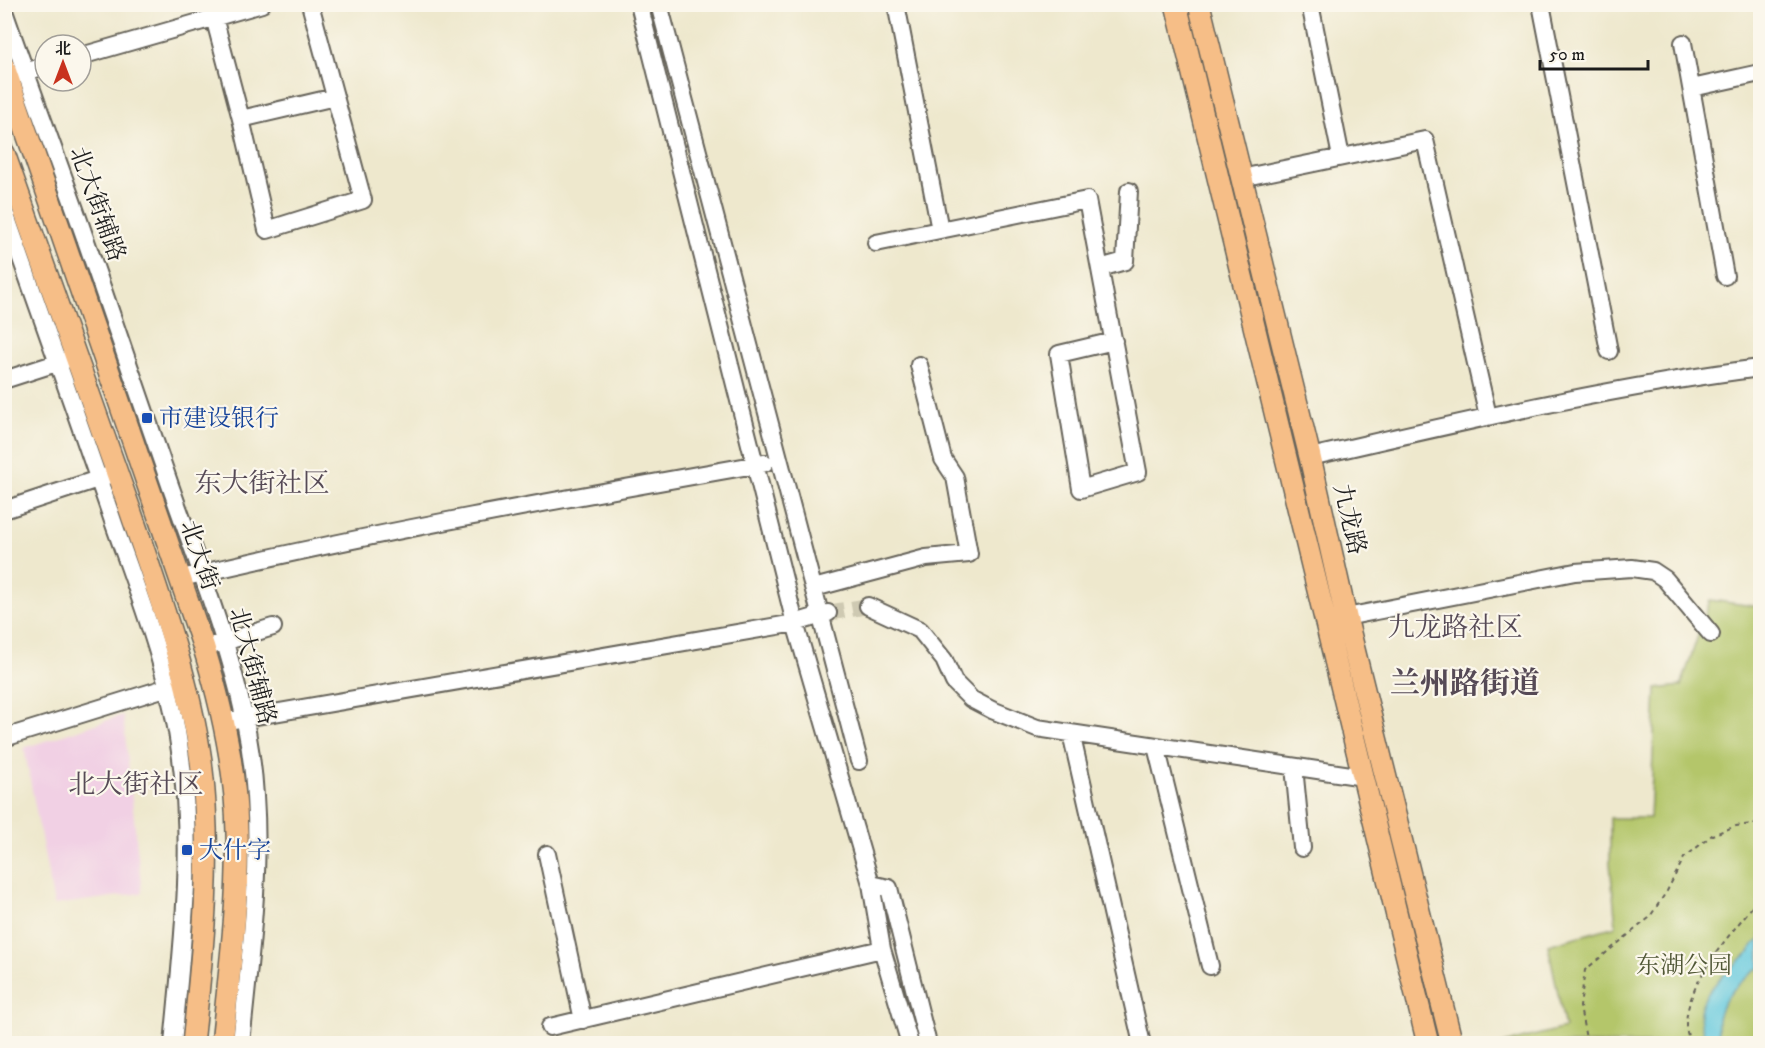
<svg xmlns="http://www.w3.org/2000/svg" width="1765" height="1048" font-family="'IM FELL DW Pica','Noto Serif SC',serif">
<style>
.built{fill:#f1d0e4}
.green{fill:#b4c66a;stroke:#687143;stroke-width:1.5}
.water{fill:#60c8dd;stroke:#3e727c;stroke-width:1.5}
.lines{fill:none;stroke-linecap:round;stroke-linejoin:round}
.minor-tunnel{stroke:#cec9b2;stroke-width:16;stroke-dasharray:16 8;stroke-linecap:butt}
.minor-casing{stroke:#66635a;stroke-width:20}
.major-casing{stroke:#66635a;stroke-width:24}
.path{stroke:#66635a;stroke-width:2;stroke-dasharray:4.5 4.5;stroke-linecap:butt}
.minor{stroke:#fff;stroke-width:16}
.major{stroke:#f6be87;stroke-width:21}
.transit-dot{fill:#1a4fb4;stroke:#fbf7ec;stroke-width:2}
.labels{text-anchor:middle;stroke-width:4.5;stroke-linejoin:round;paint-order:stroke}
.street-label{font-size:24px;fill:#1c1c1c;stroke:#fbf7ec}
.transit-label{font-size:24px;fill:#164399;stroke:#fbf7ec;text-anchor:start}
.park-label{font-size:24px;fill:#515837;stroke:#fbf7ec}
.quarter-label{font-size:27px;fill:#564a56;stroke:#fbf7ec}
.district-label{font-size:30px;font-weight:bold;fill:#564a56;stroke:#fbf7ec}
</style>
<rect width="100%" height="100%" fill="#fbf7ec"/>
<filter id="ink" filterUnits="userSpaceOnUse"><feTurbulence type="fractalNoise" baseFrequency=".0167" numOctaves="2"/><feDisplacementMap in="SourceGraphic" scale="12" xChannelSelector="R" yChannelSelector="G"/><feConvolveMatrix kernelMatrix="1 2 1 2 8 2 1 2 1" color-interpolation-filters="sRGB"/></filter>
<filter id="wash" filterUnits="userSpaceOnUse"><feTurbulence type="fractalNoise" baseFrequency=".008" numOctaves="4" result="noise"/><feDisplacementMap in="SourceGraphic" scale="24" xChannelSelector="R" yChannelSelector="G"/><feGaussianBlur stdDeviation="1.35" result="paint"/><feColorMatrix in="noise" values="0 0 0 0 0 0 0 0 0 0 0 0 0 0 0 0 0 1.4 0 .05"/><feComposite in="paint" operator="in"/></filter>
<g filter="url(#wash)">
<rect width="100%" height="100%" fill="#eee8cd"/>
<path class="built" d="M123 715 142 893 54 905 24 748Z"/>
<path class="green" d="M1710 600 1760 607V1043L1501 1044 1565 1028 1548 945 1616 926 1610 863V818H1650L1656 689 1681 686Z"/>
<path class="water" d="M1760 940V967C1742 980 1722 996 1718 1019 1717 1027 1719 1036 1720 1043H1706C1704 1033 1699 1021 1700 1011 1703 990 1734 966 1749 952L1753 945Z"/>
</g>
<g filter="url(#ink)">
<g class="lines">
<path class="minor-tunnel" d="M828 613 868 606"/>
<g class="minor-casing">
<path id="minor" d="M310 4 363 200 267 230 241 119 335 97
M639 4 795 623 871 884 882 949 910 1044
M659 4 859 761
M896 4 940 230
M1310 4 1341 157
M1541 4 1609 351
M4 11C30 86 58 160 84 235 113 318 141 401 170 485 205 585 249 689 255 796 261 879 249 961 241 1044
M214 17 241 119
M1683 43 1725 276
M81 56 262 4
M15 75 45 66
M1692 88 1760 73
M1241 178 1425 140 1488 416
M4 210C41 316 79 421 115 527 142 603 171 678 181 758 194 854 182 948 173 1044
M876 243 1087 200C1104 291 1121 381 1138 472L1081 489 1059 354 1114 341
M1100 268 1125 261 1129 191
M4 380 66 360
M1310 457C1459 423 1609 387 1760 368
M4 510 107 476
M190 576C380 531 573 497 765 463
M814 588 926 558 969 554 955 477 943 459 919 365
M868 606 920 630 944 660 954 682 971 699 992 710 1037 728 1364 777
M1346 617 1575 572 1632 568 1653 571 1665 579 1711 634
M214 645 273 627
M233 720 795 623 828 613
M1071 733 1142 1044
M4 738 178 684
M1156 746 1210 966
M1294 767 1302 848
M547 854 583 1020
M871 884 889 888 928 1044
M550 1027 882 949"/>
</g>
<g class="major-casing">
<path id="major" d="M1176 4 1428 1044
M1199 4 1310 457 1346 617 1452 1044
M4 67 204 648C222 707 236 770 237 833 239 903 229 974 222 1044
M4 153C45 271 88 389 129 507 157 589 189 676 201 761 213 856 203 950 193 1044"/>
</g>
<path class="path" d="M1587 1044 1580 1007 1585 970 1649 918 1667 891 1684 858 1712 835 1736 826 1760 823
M1690 1044C1689 1038 1686 1031 1686 1025 1687 979 1733 932 1760 897"/>
<use href="#minor" class="minor"/>
<use href="#major" class="major"/>
</g>
</g>
<g class="transit-dot">
<rect x="141" y="412" width="12" height="12" rx="3"/>
<rect x="181" y="844" width="12" height="12" rx="3"/>
</g>
<g class="labels">
<g class="street-label">
<text transform="translate(98 204) rotate(70)" y="8">北大街辅路</text>
<text transform="translate(1350 519) rotate(77)" y="8">九龙路</text>
<text transform="translate(200 555) rotate(71)" y="8">北大街</text>
<text transform="translate(253 666) rotate(75)" y="8">北大街辅路</text>
</g>
<g class="transit-label">
<text x="159" y="426">市建设银行</text>
<text x="199" y="858">大什字</text>
</g>
<g class="park-label">
<text x="1684" y="973">东湖公园</text>
</g>
<g class="quarter-label">
<text x="262" y="492">东大街社区</text>
<text x="1455" y="636">九龙路社区</text>
<text x="136" y="793">北大街社区</text>
</g>
<g class="district-label">
<text x="1465" y="693">兰州路街道</text>
</g>
</g>
<rect width="1765" height="1048" fill="none" stroke="#fbf7ec" stroke-width="24"/>
<g transform="translate(63 63)"><circle r="28" fill="#fbf7ec" stroke="#a29f99" stroke-width="1.5"/>
<path d="M0-4.5L10 22L0 15L-10 22Z" fill="#c8321e"/>
<text y="-9" font-size="16" font-weight="bold" text-anchor="middle" fill="#1c1c1c">北</text>
</g>
<path d="M1540 60v9h108v-9" fill="none" stroke="#1c1c1c" stroke-width="3"/>
<text x="1549" y="60" font-size="18" fill="#1c1c1c" stroke="#fbf7ec" stroke-width="4.5" paint-order="stroke">50 m</text>
</svg>
